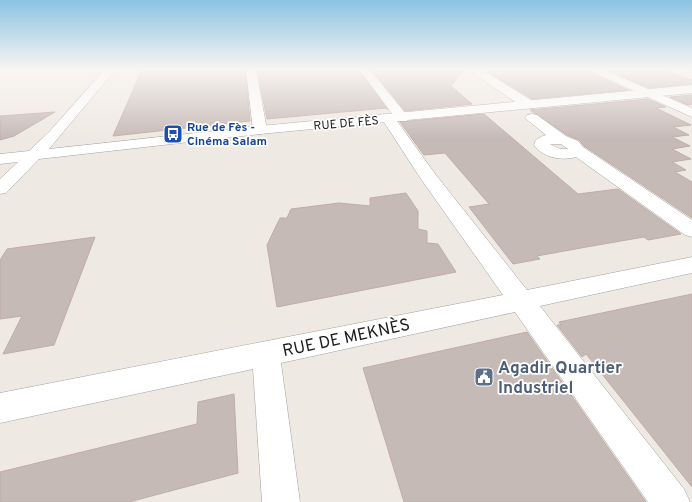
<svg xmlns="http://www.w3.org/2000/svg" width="692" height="502" font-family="Overpass,sans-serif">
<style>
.building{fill:#c6bab7;stroke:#c0aca6}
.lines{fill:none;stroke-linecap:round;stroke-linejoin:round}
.minor-casing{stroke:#a1a1a1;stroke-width:1}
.tertiary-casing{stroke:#a1a1a1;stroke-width:1}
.minor{fill:#fff;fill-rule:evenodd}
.tertiary{fill:#fff;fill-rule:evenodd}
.labels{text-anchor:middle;stroke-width:3.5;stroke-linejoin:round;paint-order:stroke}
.far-street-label{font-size:12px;fill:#1d1d1d;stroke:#fff}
.far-transit-label{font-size:12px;font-weight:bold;fill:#164399;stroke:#fff;text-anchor:start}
.near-street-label{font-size:17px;fill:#1d1d1d;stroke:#fff}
.near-service-label{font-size:17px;font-weight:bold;fill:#4e5e75;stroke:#fff;text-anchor:start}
</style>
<rect width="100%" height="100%" fill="#efe9e3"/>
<path class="building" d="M187 69H245L250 121 113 136 141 72 187 70Z
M257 69H358L388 110 386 108 267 119Z
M371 69H464L451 86 472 104 405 111Z
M483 69H588L589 72 628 90 532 99Z
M605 69H661L692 80V84L649 88Z
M692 95V104L688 105 670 97Z
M648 99 666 107 656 108 691 125 673 127 689 135 672 137 690 146 672 149 691 159 672 162 686 170 675 172 692 182V218L584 146 579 140 567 135 530 110Z
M55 112 14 136 0 140V116Z
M484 114 578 194 618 189 681 234 648 240 644 237 592 246 537 256 540 259 513 264 469 207 489 204 445 153 424 155 400 122Z
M406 193 418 211V229L427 231V243L438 244 456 272 277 307 267 245 280 218H287L291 209 339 203 370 206V198Z
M95 237 54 345 3 354 22 316 0 319V260L7 249Z
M692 294V487L586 354 582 357 557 325H561L559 322Z
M527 332 646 502H404L363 368Z
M234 394 238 473 129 502H0V472L197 424 198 402Z"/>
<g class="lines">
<g class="minor-casing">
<path id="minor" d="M246 69H256L267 130 265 133 260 134 255 133 253 130Z
M359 69H369L407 115 409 118 407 121H397L436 175 527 290 692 257V273L540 306 684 489 690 502H648L515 312 281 363 300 502H262L253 369 0 423V393L503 295 421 179 382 119 384 116H394Z
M469 69H481L534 102 535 105 534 108H524L470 71Z
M589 69H602L692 108V117L590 71Z
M532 114 537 115 566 136 578 141 583 147 692 220V237L685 235 576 157C562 161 543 158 534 145 535 139 540 137 546 135L525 118 527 115ZM550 144H561L568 149H560Z"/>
</g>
<g class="tertiary-casing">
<path id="tertiary" d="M105 69H116L49 149 260 126 692 85V93L260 134 39 159 6 193 0 194V179L18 162 0 164V154L29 151 50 131Z"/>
</g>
<use href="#minor" class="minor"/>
<use href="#tertiary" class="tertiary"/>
</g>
<linearGradient id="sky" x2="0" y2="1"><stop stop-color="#8cc3e3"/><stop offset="0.5" stop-color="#f8f5f2"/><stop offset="1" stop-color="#f8f5f2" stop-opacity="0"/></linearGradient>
<rect width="692" height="139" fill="url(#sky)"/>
<defs>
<g id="bus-square" transform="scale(1)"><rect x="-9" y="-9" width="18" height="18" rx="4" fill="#1a4fb4" stroke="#fff"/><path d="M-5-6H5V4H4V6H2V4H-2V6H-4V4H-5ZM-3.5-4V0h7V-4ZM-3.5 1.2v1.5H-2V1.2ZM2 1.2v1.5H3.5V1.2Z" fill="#fff"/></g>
<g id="civic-square" transform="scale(1)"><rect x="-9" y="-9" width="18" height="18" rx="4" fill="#5c6f8a" stroke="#fff"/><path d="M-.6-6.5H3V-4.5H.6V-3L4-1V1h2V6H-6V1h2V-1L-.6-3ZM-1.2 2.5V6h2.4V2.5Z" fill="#fff"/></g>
</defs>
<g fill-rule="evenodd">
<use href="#bus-square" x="173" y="134"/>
<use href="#civic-square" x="484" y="377"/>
</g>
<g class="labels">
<g class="far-street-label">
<text transform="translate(346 123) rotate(-5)" y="4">RUE DE FÈS</text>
</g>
<g class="far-transit-label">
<text x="187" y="131">Rue de Fès -<tspan x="187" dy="14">Cinéma Salam</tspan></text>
</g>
<g class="near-street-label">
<text transform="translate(346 337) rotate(-12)" y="6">RUE DE MEKNÈS</text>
</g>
<g class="near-service-label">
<text x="498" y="373">Agadir Quartier<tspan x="498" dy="20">Industriel</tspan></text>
</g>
</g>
</svg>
